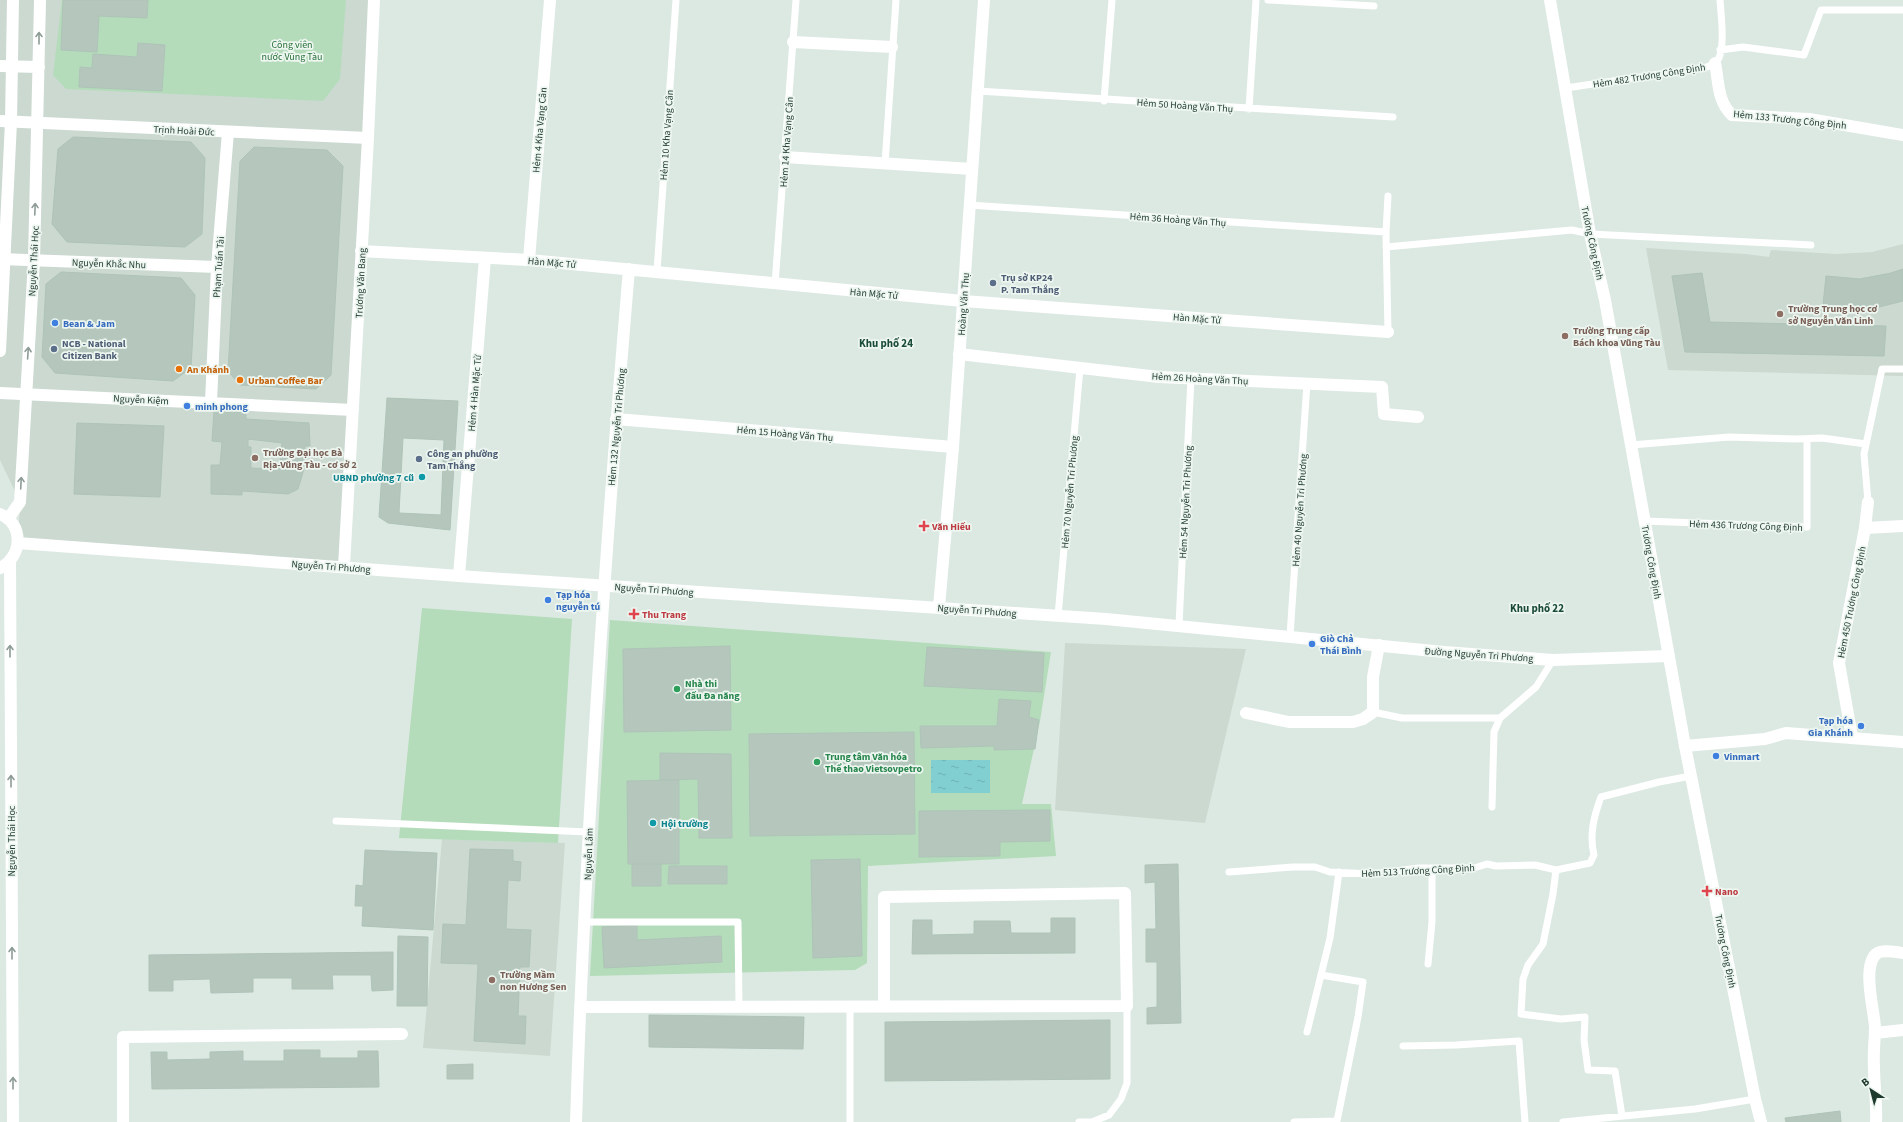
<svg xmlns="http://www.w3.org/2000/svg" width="1903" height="1122" font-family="'Source Sans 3',sans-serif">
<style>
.built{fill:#cbd9d1}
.green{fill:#b4dcba}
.water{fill:url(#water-ripples)}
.building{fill:#b5c7bd;stroke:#afc3b8;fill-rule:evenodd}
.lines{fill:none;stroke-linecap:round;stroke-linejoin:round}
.lane{stroke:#fff;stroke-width:7}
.street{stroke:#fff;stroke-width:12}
.secondary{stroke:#fff;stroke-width:12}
.oneway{stroke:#8e9c96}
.service-dot{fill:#5c6f8a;stroke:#edf6f0;stroke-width:1.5}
.education-dot{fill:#8d6e63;stroke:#edf6f0;stroke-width:1.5}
.shop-dot{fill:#3f7fe0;stroke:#edf6f0;stroke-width:1.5}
.food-dot{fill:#e8710a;stroke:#edf6f0;stroke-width:1.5}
.culture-dot{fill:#0f9aa8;stroke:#edf6f0;stroke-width:1.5}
.health-dot{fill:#e0444e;stroke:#edf6f0;stroke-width:1.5}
.leisure-dot{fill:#2e9e5b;stroke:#edf6f0;stroke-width:1.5}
.labels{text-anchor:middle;stroke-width:3.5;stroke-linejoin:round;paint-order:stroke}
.park-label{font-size:10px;fill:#28703a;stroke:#edf6f0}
.street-label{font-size:10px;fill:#1e392e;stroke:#edf6f0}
.service-label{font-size:10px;font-weight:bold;fill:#4e5e75;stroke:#edf6f0;text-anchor:start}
.education-label{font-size:10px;font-weight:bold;fill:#785e54;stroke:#edf6f0;text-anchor:start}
.shop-label{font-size:10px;font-weight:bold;fill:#366cbe;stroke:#edf6f0;text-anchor:start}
.food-label{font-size:10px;font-weight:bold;fill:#c56008;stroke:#edf6f0;text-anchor:start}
.culture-label{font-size:10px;font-weight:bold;fill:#0d838f;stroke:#edf6f0;text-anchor:end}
.health-label{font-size:10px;font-weight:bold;fill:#be3a42;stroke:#edf6f0;text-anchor:start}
.leisure-label{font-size:10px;font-weight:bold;fill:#27864d;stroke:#edf6f0;text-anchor:start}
.neighbourhood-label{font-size:11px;font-weight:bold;fill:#1a4b39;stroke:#edf6f0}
</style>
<defs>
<pattern id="water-ripples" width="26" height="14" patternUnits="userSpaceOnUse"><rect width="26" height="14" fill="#81cfd1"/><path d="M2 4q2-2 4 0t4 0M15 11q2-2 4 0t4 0" fill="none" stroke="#6fb2b4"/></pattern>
</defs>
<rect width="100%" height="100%" fill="#dce9e2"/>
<path class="built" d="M0 0H376L344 566 18 543 20 502 0 460Z
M1903 244V376L1668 370 1646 248 1746 254 1769 257 1771 250 1836 254 1872 252Z
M1065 643 1246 649 1205 823 1055 810Z
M442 839 565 843 550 1056 423 1048Z"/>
<path class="green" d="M62 0H346L340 79 323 101 66 89 53 75Z
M422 608 572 619 558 843 399 838Z
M610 620 1051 652 1040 721 1022 804H1051L1056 856 868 866 867 963 855 970 590 976Z"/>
<path class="water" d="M931 760H990V793H931Z"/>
<path class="building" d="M63 0H148L147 18 99 16 97 52 61 50Z
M138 43 165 45 162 91 79 87 80 67 92 68 93 54 137 57Z
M73 137 191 142 205 158 202 234 185 247 67 242 52 224 58 149Z
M254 147 327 150 343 166 331 375 316 389 240 385 228 371 240 161Z
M1903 269V301L1871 309 1823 305 1826 276 1860 279 1891 273Z
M61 272 181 278 195 295 191 368 173 381 55 373 42 357 46 284Z
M1702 273 1710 322 1886 326 1884 356 1685 352 1672 276Z
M387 398 458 401 450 530 388 523 379 517Z
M214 411 246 413V419L309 423 310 446H305L304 469 298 489 288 494 242 491V495L211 494V465H220L222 442 212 441ZM248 439 282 443 280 462 273 469 251 468V447H248Z
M77 423 164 426 160 497 74 494Z
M403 438 444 440 441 515 399 513Z
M730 646 731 730 624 732 623 649Z
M927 647 1044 653 1042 692 924 686Z
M999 699 1031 701 1029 717 1039 720 1035 749 994 750V746L921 748 920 726H997Z
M914 732 915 834 750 836 749 734Z
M660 753 731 754 732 838H699L698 779 660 780Z
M679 780V864H628L627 781Z
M1050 810V841L1000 842V856L919 857V811Z
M470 849 513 850V861L521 862 520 881 508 880 506 929 531 930 529 967H520L518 1016H526L525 1044 474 1041 478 964 441 963 443 924 466 925Z
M365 850 437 853 433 930 362 926 363 906H355L356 885 363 886Z
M860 859 862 956 813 958 811 860Z
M632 864H661V886H632Z
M1178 864 1181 1023 1147 1024V1008L1157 1007V962H1146V929H1156L1155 882 1145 883V865Z
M669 866H727V884H668Z
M1051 918H1075V953L912 954 913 920H932V935L974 934V921H1010L1011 933H1051Z
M637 925V940L721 936 722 962 604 968 602 927Z
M398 936 428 937 427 1006H397Z
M393 952V990L372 991 371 975H332L333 989H292V978H253V992L211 993 210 979 173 980V991H149V955Z
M649 1015 804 1017 803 1049 649 1047Z
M1110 1020V1079L885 1081V1022Z
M284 1050H320V1058H358V1051H378L379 1087 152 1089 151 1052H167V1060L210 1059V1052L243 1051V1061H284Z
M473 1064V1079H447V1065Z
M1840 1111 1841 1122H1786L1785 1118Z"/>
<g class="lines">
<path class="lane" d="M1268 0 1374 6
M1720 50 1743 47 1804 55 1821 10H1903
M1566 88 1707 67C1712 65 1717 63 1719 58 1725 43 1721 16 1720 0
M978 91 1393 117
M1104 101 1112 0
M1249 109 1256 0
M885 164 896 0
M969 205 1386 232
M1386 247 1572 230 1590 234 1811 245
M657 271 676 0
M775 284 796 0
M1388 332 1386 232 1388 196
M1631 445 1729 437 1797 439 1822 438 1866 444
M1868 502 1864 454 1882 369H1903
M1644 521 1807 527V439
M1058 616 1080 368
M1179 625 1191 378
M1290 636 1307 383
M1373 712 1402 718H1500L1536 687 1553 660
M1492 807 1494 732 1500 718
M336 821 588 832
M1556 870 1553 894 1543 944 1528 965 1523 979 1521 1014 1561 1019 1585 1017 1584 1040 1588 1070 1615 1071 1622 1116
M1229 872 1293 867H1315L1330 872 1371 874 1419 868H1474L1487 864 1496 866 1535 865 1556 870 1590 863 1594 855C1589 835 1594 816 1601 797L1659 782 1691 776
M585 922H738L739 1006
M1428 964 1432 922V868
M1307 1032 1330 938 1339 872
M1403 1046 1456 1045 1519 1041 1525 1122
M850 1122V1005
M1079 1122H1092L1109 1115 1121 1099 1127 1083V1006
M1294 1122 1337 1121 1358 1017 1363 982 1321 975
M1563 1122 1695 1109 1755 1099"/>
<path class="street" d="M793 42 892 47
M1715 63C1719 82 1717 101 1732 115L1809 119 1903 135
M0 121 368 138
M785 157 972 169
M361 251 529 260 963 301 1388 332
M0 259 217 267
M529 260 550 0
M959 354 1159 377 1382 387 1384 414 1418 417
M0 393 353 410
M211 402 217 267 228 132
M616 419 953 447
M1865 528 1903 526
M344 566 368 138 374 0
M459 576 485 258
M1246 713 1289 722H1353L1363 719 1373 712V677L1379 645
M1852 737 1839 663 1865 528 1868 502
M1685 746 1765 739 1786 733 1903 742
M580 1007 1127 1006 1125 893 884 897V1005
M1875 1033 1903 1030
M123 1122V1037L402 1034
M576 1122C585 837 605 553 629 269
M1876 1122C1877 1103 1874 1085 1874 1067 1873 1053 1875 1040 1875 1027 1874 1010 1862 967 1876 954 1882 949 1896 952 1903 953"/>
<path class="secondary" d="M1550 0 1590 234 1605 300 1685 746 1755 1099 1761 1122
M0 66 39 67
M0 351 11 122 13 0
M0 514C24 523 23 557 0 568
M8 519 20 502 34 260 40 0
M18 543 459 576 1106 619 1444 652 1553 660 1669 656
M10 561 13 1122
M939 607 953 447 984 0"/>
</g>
<defs><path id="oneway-shaft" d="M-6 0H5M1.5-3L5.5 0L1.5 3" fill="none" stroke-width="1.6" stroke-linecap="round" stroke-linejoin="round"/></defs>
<g class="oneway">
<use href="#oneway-shaft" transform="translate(39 38) rotate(-90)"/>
<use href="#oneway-shaft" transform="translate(35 209) rotate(-88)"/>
<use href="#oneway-shaft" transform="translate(28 353) rotate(-86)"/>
<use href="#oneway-shaft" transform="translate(21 483) rotate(-87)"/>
<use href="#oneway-shaft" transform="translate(10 651) rotate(-90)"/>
<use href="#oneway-shaft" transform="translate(11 781) rotate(-90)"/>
<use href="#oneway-shaft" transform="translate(12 953) rotate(-90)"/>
<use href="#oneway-shaft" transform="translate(13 1083) rotate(-90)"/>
</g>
<g class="service-dot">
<circle cx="993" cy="283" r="4"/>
<circle cx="54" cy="349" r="4"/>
<circle cx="419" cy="459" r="4"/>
</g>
<g class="education-dot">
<circle cx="1780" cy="314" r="4"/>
<circle cx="1565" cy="336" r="4"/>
<circle cx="255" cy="458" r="4"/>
<circle cx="492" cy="980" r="4"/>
</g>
<g class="shop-dot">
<circle cx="55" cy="323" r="4"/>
<circle cx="187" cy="406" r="4"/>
<circle cx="548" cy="600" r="4"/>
<circle cx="1312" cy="644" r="4"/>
<circle cx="1861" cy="726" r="4"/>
<circle cx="1716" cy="756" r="4"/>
</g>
<g class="food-dot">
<circle cx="179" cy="369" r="4"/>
<circle cx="240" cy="380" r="4"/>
</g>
<g class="culture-dot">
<circle cx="422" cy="477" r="4"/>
<circle cx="653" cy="823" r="4"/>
</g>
<g class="health-dot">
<path d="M922 520h4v4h4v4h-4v4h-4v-4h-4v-4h4z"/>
<path d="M632 608h4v4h4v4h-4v4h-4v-4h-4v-4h4z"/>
<path d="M1705 885h4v4h4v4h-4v4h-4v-4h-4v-4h4z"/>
</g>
<g class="leisure-dot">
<circle cx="677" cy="689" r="4"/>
<circle cx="817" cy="762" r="4"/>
</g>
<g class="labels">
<g class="park-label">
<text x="292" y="48">Công viên<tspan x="292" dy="12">nước Vũng Tàu</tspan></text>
</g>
<g class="street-label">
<text transform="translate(1649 75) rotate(-9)" y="4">Hẻm 482 Trương Công Định</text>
<text transform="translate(1185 105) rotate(4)" y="4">Hẻm 50 Hoàng Văn Thụ</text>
<text transform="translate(1790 119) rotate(6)" y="4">Hẻm 133 Trương Công Định</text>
<text transform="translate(184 130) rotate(3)" y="4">Trịnh Hoài Đức</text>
<text transform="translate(539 130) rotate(-85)" y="4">Hẻm 4 Kha Vạng Cân</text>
<text transform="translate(666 135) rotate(-86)" y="4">Hẻm 10 Kha Vạng Cân</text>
<text transform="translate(786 142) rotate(-86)" y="4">Hẻm 14 Kha Vạng Cân</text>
<text transform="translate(1178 219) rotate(4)" y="4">Hẻm 36 Hoàng Văn Thụ</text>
<text transform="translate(1593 243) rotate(78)" y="4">Trương Công Định</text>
<text transform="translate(33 261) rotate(-87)" y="4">Nguyễn Thái Học</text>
<text transform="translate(552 262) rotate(5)" y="4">Hàn Mặc Tử</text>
<text transform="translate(109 263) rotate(2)" y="4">Nguyễn Khắc Nhu</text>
<text transform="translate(218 267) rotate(-86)" y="4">Phạm Tuấn Tài</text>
<text transform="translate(360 283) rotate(-87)" y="4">Trương Văn Bang</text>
<text transform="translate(874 293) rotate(5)" y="4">Hàn Mặc Tử</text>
<text transform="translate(963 304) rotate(-86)" y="4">Hoàng Văn Thụ</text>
<text transform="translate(1197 318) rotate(4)" y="4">Hàn Mặc Tử</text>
<text transform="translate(1200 378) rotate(3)" y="4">Hẻm 26 Hoàng Văn Thụ</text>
<text transform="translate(474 393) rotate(-85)" y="4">Hẻm 4 Hàn Mặc Tử</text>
<text transform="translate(141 399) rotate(3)" y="4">Nguyễn Kiệm</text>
<text transform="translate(616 427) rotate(-85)" y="4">Hẻm 132 Nguyễn Tri Phương</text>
<text transform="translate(785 433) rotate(5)" y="4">Hẻm 15 Hoàng Văn Thụ</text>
<text transform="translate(1069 492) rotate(-85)" y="4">Hẻm 70 Nguyễn Tri Phương</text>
<text transform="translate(1185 502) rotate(-87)" y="4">Hẻm 54 Nguyễn Tri Phương</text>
<text transform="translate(1299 510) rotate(-86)" y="4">Hẻm 40 Nguyễn Tri Phương</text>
<text transform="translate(1746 525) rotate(2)" y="4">Hẻm 436 Trương Công Định</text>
<text transform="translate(1652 562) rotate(80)" y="4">Trương Công Định</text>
<text transform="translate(331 566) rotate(4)" y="4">Nguyễn Tri Phương</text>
<text transform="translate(654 589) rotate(4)" y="4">Nguyễn Tri Phương</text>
<text transform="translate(1851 602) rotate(-79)" y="4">Hẻm 450 Trương Công Định</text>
<text transform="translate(977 610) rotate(4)" y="4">Nguyễn Tri Phương</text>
<text transform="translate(1479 654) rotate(4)" y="4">Đường Nguyễn Tri Phương</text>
<text transform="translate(11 841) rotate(-90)" y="4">Nguyễn Thái Học</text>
<text transform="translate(588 854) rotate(-88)" y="4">Nguyễn Lâm</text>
<text transform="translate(1418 870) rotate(-3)" y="4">Hẻm 513 Trương Công Định</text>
<text transform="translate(1726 951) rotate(79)" y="4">Trương Công Định</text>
</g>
<g class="service-label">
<text x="1001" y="281">Trụ sở KP24<tspan x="1001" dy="12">P. Tam Thắng</tspan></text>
<text x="62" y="347">NCB - National<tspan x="62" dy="12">Citizen Bank</tspan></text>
<text x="427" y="457">Công an phường<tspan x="427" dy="12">Tam Thắng</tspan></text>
</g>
<g class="education-label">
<text x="1788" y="312">Trường Trung học cơ<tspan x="1788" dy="12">sở Nguyễn Văn Linh</tspan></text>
<text x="1573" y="334">Trường Trung cấp<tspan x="1573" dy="12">Bách khoa Vũng Tàu</tspan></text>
<text x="263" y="456">Trường Đại học Bà<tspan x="263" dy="12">Rịa-Vũng Tàu - cơ sở 2</tspan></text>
<text x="500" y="978">Trường Mầm<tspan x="500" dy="12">non Hương Sen</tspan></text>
</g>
<g class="shop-label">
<text x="63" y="327">Bean &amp; Jam</text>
<text x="195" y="410">minh phong</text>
<text x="556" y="598">Tạp hóa<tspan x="556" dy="12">nguyễn tú</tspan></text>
<text x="1320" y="642">Giò Chả<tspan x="1320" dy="12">Thái Bình</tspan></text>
<text x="1853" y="724" text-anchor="end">Tạp hóa<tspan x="1853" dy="12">Gia Khánh</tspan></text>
<text x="1724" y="760">Vinmart</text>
</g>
<g class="food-label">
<text x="187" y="373">An Khánh</text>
<text x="248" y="384">Urban Coffee Bar</text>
</g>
<g class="culture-label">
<text x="414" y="481">UBND phường 7 cũ</text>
<text x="661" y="827" text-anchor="start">Hội trường</text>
</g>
<g class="health-label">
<text x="932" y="530">Văn Hiếu</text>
<text x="642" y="618">Thu Trang</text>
<text x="1715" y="895">Nano</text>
</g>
<g class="leisure-label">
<text x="685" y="687">Nhà thi<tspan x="685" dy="12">đấu Đa năng</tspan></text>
<text x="825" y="760">Trung tâm Văn hóa<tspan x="825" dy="12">Thể thao Vietsovpetro</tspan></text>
</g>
<g class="neighbourhood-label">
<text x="886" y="347">Khu phố 24</text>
<text x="1537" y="612">Khu phố 22</text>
</g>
</g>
<g transform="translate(1871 1090) rotate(324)" stroke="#edf6f0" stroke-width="3" paint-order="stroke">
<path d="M0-3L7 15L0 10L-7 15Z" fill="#1e392e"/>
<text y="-6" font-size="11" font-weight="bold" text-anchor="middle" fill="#1e392e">B</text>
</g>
</svg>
